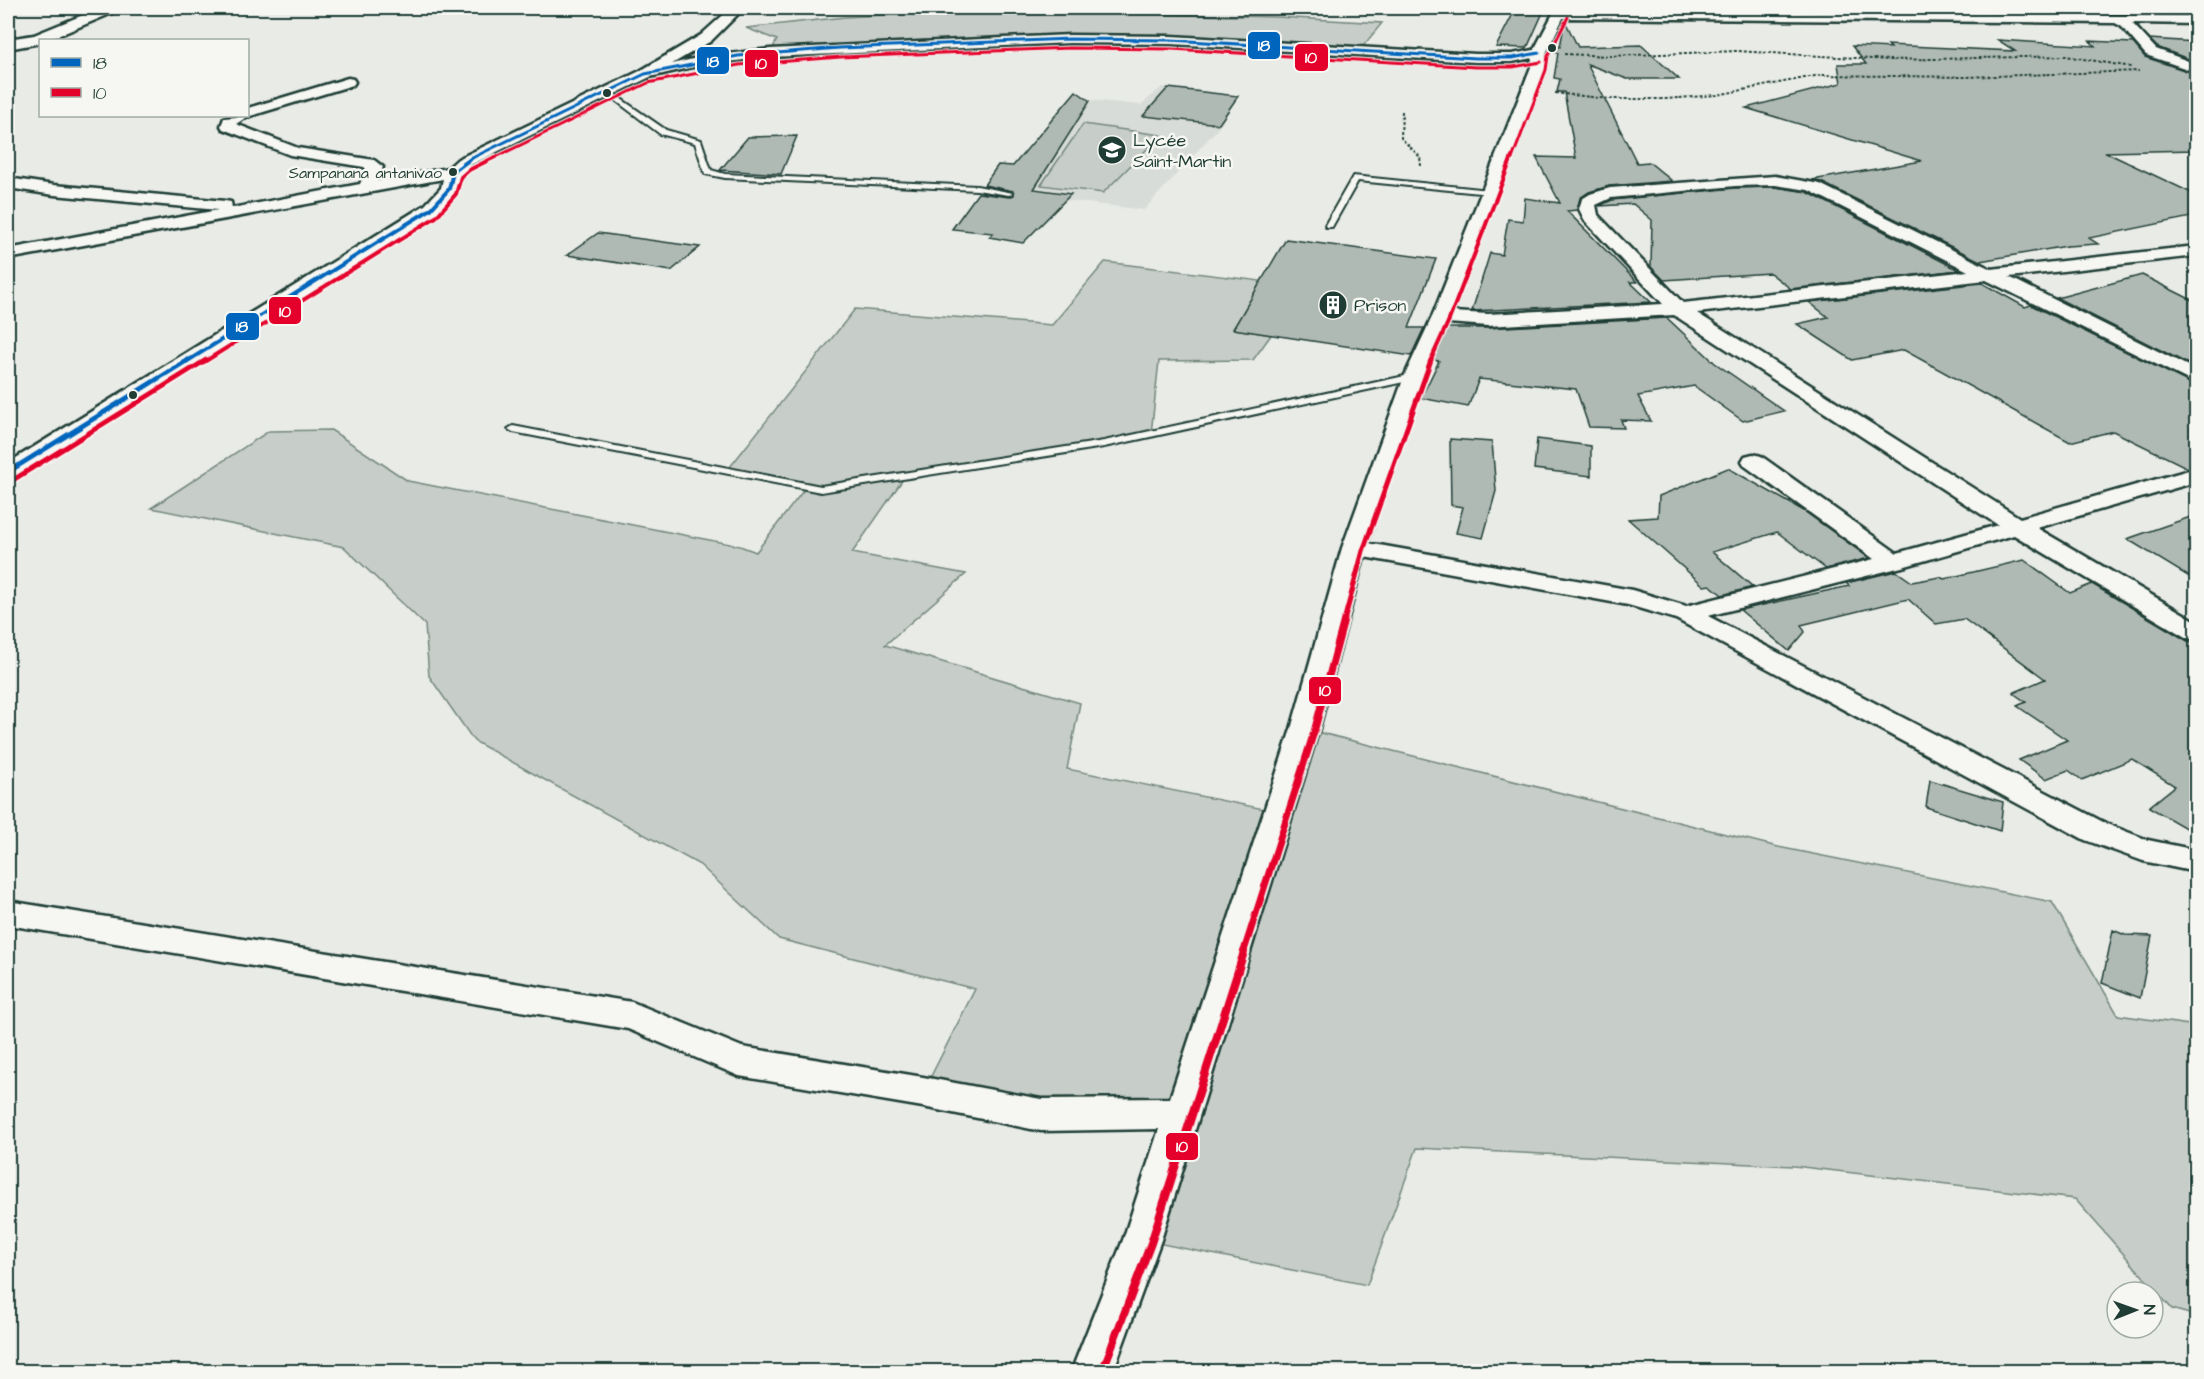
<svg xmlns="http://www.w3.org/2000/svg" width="2204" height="1379" font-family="'Architects Daughter',sans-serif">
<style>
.built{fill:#d8dcd8}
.green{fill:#c7cec9;stroke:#73867e;stroke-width:1.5}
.building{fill:#b0bab5;stroke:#1f3d34;stroke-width:1.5}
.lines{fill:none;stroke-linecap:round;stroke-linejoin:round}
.service-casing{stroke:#1f3d34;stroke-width:4}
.minor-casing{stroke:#1f3d34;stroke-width:5}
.secondary-casing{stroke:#1f3d34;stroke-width:5}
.path{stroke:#1f3d34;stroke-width:2;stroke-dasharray:3 2;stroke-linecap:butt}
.service{fill:#f6f6f2;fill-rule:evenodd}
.minor{fill:#f6f6f2;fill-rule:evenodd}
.secondary{fill:#f6f6f2;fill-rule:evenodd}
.bus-1-far2-casing{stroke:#f6f6f2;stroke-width:5}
.bus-1-far1-casing{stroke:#f6f6f2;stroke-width:7}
.bus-1-casing{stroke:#f6f6f2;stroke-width:9}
.bus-2-far4-casing{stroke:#f6f6f2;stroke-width:5}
.bus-2-far3-casing{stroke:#f6f6f2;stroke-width:7}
.bus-2-far2-casing{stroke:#f6f6f2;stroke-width:9}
.bus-2-far1-casing{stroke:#f6f6f2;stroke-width:11}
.bus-2-casing{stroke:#f6f6f2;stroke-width:13}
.bus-1-far2{stroke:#0065bd;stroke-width:3}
.bus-1-far1{stroke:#0065bd;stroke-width:4}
.bus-1{stroke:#0065bd;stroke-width:5}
.bus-2-far4{stroke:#e4002b;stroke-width:3}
.bus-2-far3{stroke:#e4002b;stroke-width:4}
.bus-2-far2{stroke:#e4002b;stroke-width:5}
.bus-2-far1{stroke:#e4002b;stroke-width:7}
.bus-2{stroke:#e4002b;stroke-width:8}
.bus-dot{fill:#1f3d34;stroke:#f6f6f2;stroke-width:2}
.labels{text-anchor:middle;stroke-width:5;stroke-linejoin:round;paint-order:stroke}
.far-bus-label{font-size:16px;fill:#1f3d34;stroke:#f6f6f2;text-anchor:end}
.far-poi-label{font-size:18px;fill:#1f3d34;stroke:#f6f6f2;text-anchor:start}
.line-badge{stroke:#f6f6f2;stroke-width:2}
.badge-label{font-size:16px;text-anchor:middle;font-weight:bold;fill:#fff}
</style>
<rect width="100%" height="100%" fill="#e9ebe7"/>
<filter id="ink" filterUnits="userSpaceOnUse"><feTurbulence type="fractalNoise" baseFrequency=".0167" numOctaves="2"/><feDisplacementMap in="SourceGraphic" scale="12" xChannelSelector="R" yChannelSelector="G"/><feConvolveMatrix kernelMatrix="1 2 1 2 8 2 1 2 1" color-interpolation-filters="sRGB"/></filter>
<g filter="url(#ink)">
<path class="built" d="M1588 8H1916L1923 13 1594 9Z
M1162 87 1235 95 1230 111 1219 127 1144 210 1039 197 1044 190 984 185 998 165 1020 167 1015 164 1070 98 1141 105Z"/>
<path class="green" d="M2134 8H2196V20H2154Z
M1037 11 1276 17 1382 23 1359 51 1070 39 770 53 777 40 746 28 845 17 916 13Z
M1083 124 1161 135 1103 193 1041 185Z
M1105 262 1261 281 1234 329 1271 335 1253 360 1159 361 1151 434 906 475 852 553 966 574 885 645 1080 703 1067 769 1278 812 1305 729 1778 847 2052 902 2118 1015 2196 1026V1316L2172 1309 2075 1199 1794 1166 1417 1148 1367 1285 1142 1240 1182 1113 923 1092 975 989 779 939 700 865 474 741 429 676 425 625 344 547 151 508 269 431 331 430 408 481 740 546 756 552 806 487 726 472 855 309 1052 325Z"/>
<path class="building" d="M1516 8H1545L1527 48 1496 47Z
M1565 21 1578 47 1641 45 1679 79H1627L1587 64 1637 163 1649 162 1672 181 1609 186 1589 192 1580 198 1577 210 1567 211 1637 282H1630L1651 302 1472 311 1490 253 1502 255 1508 219 1523 221 1525 198 1560 203 1536 157 1576 158 1564 92H1557L1560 79 1554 78 1558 53 1550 50 1551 47H1560Z
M2149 39 2196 42V62L2157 47Z
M1998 40 2095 46 2090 41 2133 43 2145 57 2196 74V150L2105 152 2196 195V216L2089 238 2098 244 2067 246 1980 261 1821 182 1812 180 1922 161 1746 108 1841 83 1838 64H1866L1852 46 1891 48 1888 45 2015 51Z
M1168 88 1238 96 1219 124 1143 116Z
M1076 91 1090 101 1034 189 1071 194 1023 243 989 237 993 233 952 229 978 193 1009 197 1014 195 1013 191 984 185 998 165 1013 166Z
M797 136 781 174 720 170 748 137Z
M1775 187 1807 192 1959 270 1791 289 1770 273 1664 280 1651 267 1652 220 1633 204 1599 206 1612 200 1735 188Z
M598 233 700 247 671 271 567 255Z
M1286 239 1436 259 1409 328H1424L1411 356 1233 329Z
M2142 275 2196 302V368L2057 298Z
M1982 283 2025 307 2031 305 2196 386V466L2188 468 2113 431 2070 442 1904 350 1852 360 1797 324 1828 317 1809 302Z
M1667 318 1715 363 1784 411 1743 421 1694 386 1638 396 1651 421 1621 420 1624 428 1589 427 1576 389 1479 379 1468 407 1421 398 1439 361 1434 360 1448 328H1488Z
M1450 439 1492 442 1496 491 1483 538 1456 533 1463 507 1451 505Z
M1537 439 1591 446V476L1534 469Z
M1728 468 1804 511 1869 558 1826 569 1777 532 1712 552 1753 587 1722 595 1710 585 1704 586 1628 519 1658 517 1659 496Z
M2196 515V581L2127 539Z
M2024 560 2070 593 2092 584 2196 646V834L2149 807 2175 786 2132 759 2082 780 2068 770 2046 779 2019 760 2067 740 2017 706 2026 702 2013 693 2045 679 1964 619 1936 624 1908 599 1801 625 1805 632 1789 651 1740 610 1849 586 1846 583 1896 571 1912 582 1940 577 1944 579Z
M1930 780 2003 802 2000 831 1926 807Z
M2113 930 2125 935 2152 936 2140 998 2102 983Z"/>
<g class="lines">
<g class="service-casing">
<path id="service" d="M607 92H611L666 130 701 140 711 170 725 174 977 186 1013 193 1009 195 977 190 725 178 705 174 695 143 660 134 607 94Z
M1353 176 1490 190 1494 192 1490 194 1358 181 1332 227H1326L1325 225Z
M1414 374 1418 375V379L1104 447 821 492 513 432 508 429 513 426 821 486 1104 441Z"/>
</g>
<g class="minor-casing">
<path id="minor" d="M731 8H744L711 41 672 64 701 57 770 49 1070 35 1171 36 1476 54H1512L1534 50 1556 8H1568L1567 10 2196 16V24L2132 23 2156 49 2196 64V72L2146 55 2121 26 2115 23 1563 18 1546 53 1545 67 1452 312 1488 314 1663 304 1585 221 1579 209 1582 199 1590 194 1610 188 1775 176 1820 184 1991 269 2196 246V256L2009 277 2196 370V384L1986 280 1697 313 2020 518 2196 468V482L2037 528 2196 621V640L2187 638 2014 535 1902 567 1708 616 2107 824 2148 840 2196 850V872L2143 861 2085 840 1676 619 1628 605 1364 557 1319 729 1161 1240 1113 1372H1071L1123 1240 1159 1129 1041 1131 923 1107 739 1076 628 1029 8 925V901L632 1002 742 1047 923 1077 1041 1099 1170 1098 1291 729 1342 548 1404 377 1432 317 1531 67 1532 58 1512 62H1476L1171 44 1070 43 770 57 701 65 650 77 470 165 461 174 455 192 437 213 16 477 8 479V463L425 205 441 188 443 179 8 259V249L218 210 54 195 8 188V178L54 185 225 201 231 202 232 208 360 184 366 169 364 167 290 155 223 129 221 126 224 118 248 116V108L348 78 353 79 355 82 353 85 247 117 236 124 298 148 374 160 383 167 377 181 448 168 458 159 640 71 701 35ZM1775 185 1808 190 1968 271 1683 303 1598 215 1596 205 1611 198 1735 186ZM1674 315 1998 525 1897 553 1761 456 1753 454 1745 456 1742 461 1745 466 1874 559 1686 606 1632 590 1368 543 1424 377 1448 323 1488 326Z"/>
</g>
<g class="secondary-casing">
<path id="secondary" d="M100 8H120L117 11 48 40H40V43L8 49V39L34 35Z"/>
</g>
<path class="path" d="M1564 54 1610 56 1737 51 1889 60 2066 56 2131 67
M1555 93 1609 99H1666L1717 95 1820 75 1965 77 2139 71
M1402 111 1401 138 1420 157 1421 166"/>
<use href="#service" class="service"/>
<use href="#minor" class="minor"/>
<use href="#secondary" class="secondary"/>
<g class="bus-1-far2-casing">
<path id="bus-1-far2" d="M470 159 645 74 738 56 840 48 1070 39 1171 40 1476 58H1512L1539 53"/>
</g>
<g class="bus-1-far1-casing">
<path id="bus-1-far1" d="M186 362 431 209 449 189 453 172 473 157"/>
</g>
<g class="bus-1-casing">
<path id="bus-1" d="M8 472 188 360"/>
</g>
<g class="bus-2-far4-casing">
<path id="bus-2-far4" d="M492 159 648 83 739 65 841 57 1070 48 1171 49 1476 67H1513L1541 62
M1512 159 1546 70 1548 56 1568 17"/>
</g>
<g class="bus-2-far3-casing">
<path id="bus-2-far3" d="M204 362 436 217 456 194 461 177 469 170 495 157
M1430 362 1449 320 1512 157"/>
</g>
<g class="bus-2-far2-casing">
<path id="bus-2-far2" d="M13 480 206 360
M1344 621 1363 551 1431 360"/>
</g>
<g class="bus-2-far1-casing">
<path id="bus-2-far1" d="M1243 954 1314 732 1344 620"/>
</g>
<g class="bus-2-casing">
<path id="bus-2" d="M1102 1372 1151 1243 1244 952"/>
</g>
<use href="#bus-1-far2" class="bus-1-far2"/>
<use href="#bus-1-far1" class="bus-1-far1"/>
<use href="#bus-1" class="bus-1"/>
<use href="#bus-2-far4" class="bus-2-far4"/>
<use href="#bus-2-far3" class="bus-2-far3"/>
<use href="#bus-2-far2" class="bus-2-far2"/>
<use href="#bus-2-far1" class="bus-2-far1"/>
<use href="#bus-2" class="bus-2"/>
</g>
</g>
<defs>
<g id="school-disc" transform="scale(1.5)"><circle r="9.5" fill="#1f3d34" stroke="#f6f6f2"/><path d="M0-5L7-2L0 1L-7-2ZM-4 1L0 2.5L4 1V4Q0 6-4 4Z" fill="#fff"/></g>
<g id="building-disc" transform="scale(1.5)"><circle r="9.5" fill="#1f3d34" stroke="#f6f6f2"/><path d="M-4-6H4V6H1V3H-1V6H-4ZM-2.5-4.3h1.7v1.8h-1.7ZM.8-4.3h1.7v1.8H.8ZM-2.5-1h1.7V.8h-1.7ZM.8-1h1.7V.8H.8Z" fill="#fff"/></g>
</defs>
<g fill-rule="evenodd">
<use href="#school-disc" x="1112" y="150"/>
<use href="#building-disc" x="1333" y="305"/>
</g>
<g class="bus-dot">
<circle cx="1552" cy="48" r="5"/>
<circle cx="607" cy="93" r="5"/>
<circle cx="453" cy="172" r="5"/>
<circle cx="133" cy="395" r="5"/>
</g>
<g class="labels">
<g class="far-bus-label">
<text x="442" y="178">Sampanana antanivao</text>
</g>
<g class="far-poi-label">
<text x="1133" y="146">Lycée<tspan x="1133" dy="21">Saint-Martin</tspan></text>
<text x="1354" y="311">Prison</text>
</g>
</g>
<g class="line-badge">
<rect x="1247" y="31" width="34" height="29" rx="6" fill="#0065bd"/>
<rect x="1294" y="43" width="35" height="29" rx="6" fill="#e4002b"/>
<rect x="696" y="46" width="34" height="29" rx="6" fill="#0065bd"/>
<rect x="744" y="49" width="35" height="29" rx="6" fill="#e4002b"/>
<rect x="268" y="296" width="34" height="29" rx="6" fill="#e4002b"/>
<rect x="225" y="312" width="35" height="29" rx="6" fill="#0065bd"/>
<rect x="1308" y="676" width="34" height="29" rx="6" fill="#e4002b"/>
<rect x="1165" y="1132" width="34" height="29" rx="6" fill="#e4002b"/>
</g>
<g class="badge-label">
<text x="1264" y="51">18</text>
<text x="1311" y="63">10</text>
<text x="713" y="67">18</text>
<text x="761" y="69">10</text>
<text x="285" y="317">10</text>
<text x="242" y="332">18</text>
<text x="1325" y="696">10</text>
<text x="1182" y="1152">10</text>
</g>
<rect width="2204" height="1379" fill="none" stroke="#f6f6f2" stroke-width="30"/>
<rect x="15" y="15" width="2174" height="1349" fill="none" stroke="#1f3d34" stroke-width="2" filter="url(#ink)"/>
<rect x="39" y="39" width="210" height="78" fill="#f6f6f2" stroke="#a0aca6" stroke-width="1.5"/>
<rect x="51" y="58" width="30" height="9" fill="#0065bd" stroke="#a0aca6" stroke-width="1.5"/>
<text x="93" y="69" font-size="18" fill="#1f3d34">18</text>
<rect x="51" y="88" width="30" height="9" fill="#e4002b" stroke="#a0aca6" stroke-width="1.5"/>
<text x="93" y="99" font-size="18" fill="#1f3d34">10</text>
<g transform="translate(2135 1310) rotate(89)"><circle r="28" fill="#f6f6f2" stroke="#a0aca6" stroke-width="1.5"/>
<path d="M0-4.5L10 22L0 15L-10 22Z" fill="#1f3d34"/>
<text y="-9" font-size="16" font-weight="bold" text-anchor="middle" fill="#1f3d34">N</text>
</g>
</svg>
